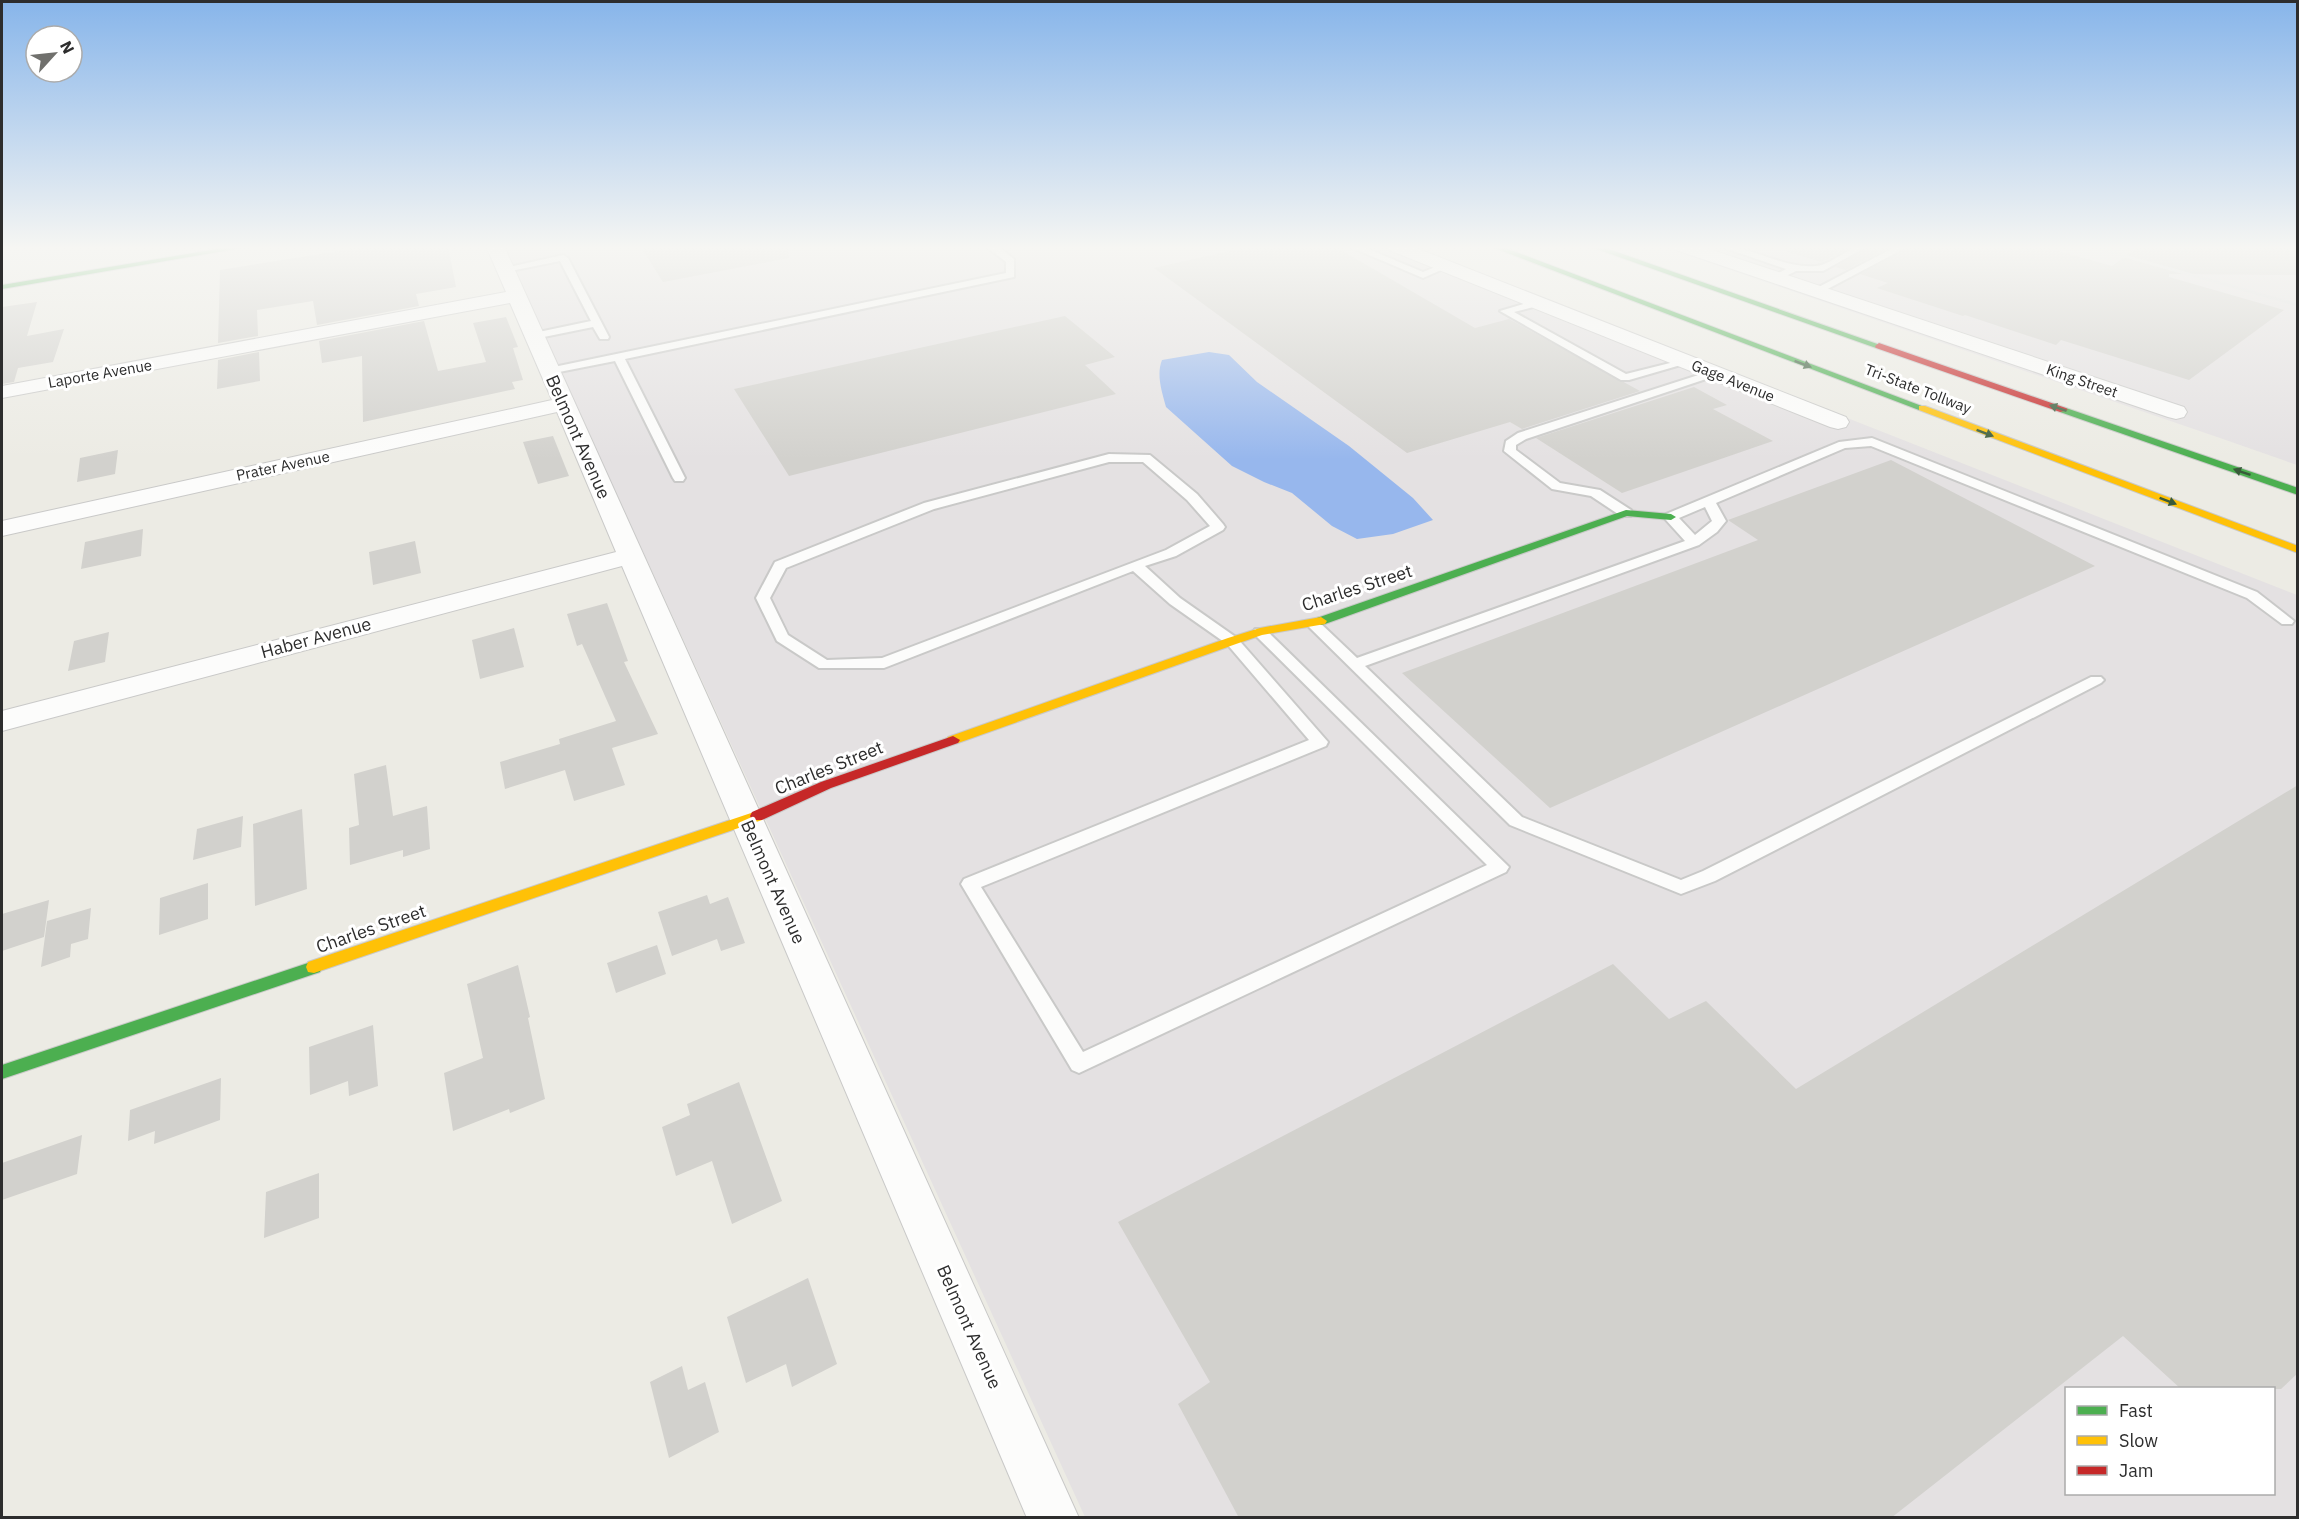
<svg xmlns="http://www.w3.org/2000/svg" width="2299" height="1519" font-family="'IBM Plex Sans',sans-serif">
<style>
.industrial{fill:#e4e1e2;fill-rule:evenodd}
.water{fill:#97b7ed}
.building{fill:#d2d1cd}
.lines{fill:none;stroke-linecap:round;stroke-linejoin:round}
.lane-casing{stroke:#c9c9c8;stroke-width:4}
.street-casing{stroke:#c9c9c8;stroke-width:2}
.fast-casing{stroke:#c9c9c8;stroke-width:2}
.slow-casing{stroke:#c9c9c8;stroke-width:2}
.jam-casing{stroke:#c9c9c8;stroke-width:2}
.lane{fill:#fcfcfb;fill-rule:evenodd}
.street{fill:#fcfcfb;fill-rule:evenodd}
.fast{fill:#4caf50;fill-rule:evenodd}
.slow{fill:#ffc107;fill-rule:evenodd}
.jam{fill:#c62828;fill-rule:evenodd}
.rail{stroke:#dfdfe0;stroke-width:3}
.oneway{fill:#385a39}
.labels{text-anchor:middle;stroke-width:6;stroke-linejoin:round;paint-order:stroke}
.far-street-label{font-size:15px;fill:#2d2d2d;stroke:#fff}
.street-label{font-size:18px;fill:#2d2d2d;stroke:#fff}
</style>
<rect width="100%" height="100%" fill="#ecebe4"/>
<path class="industrial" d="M503 246H1410L2297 595V1517H1085ZM2066 1388H2274V1494H2066Z
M1660 246H2297V465L2220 438Z"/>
<path class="water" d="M1209 352 1229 355 1257 382 1349 446 1413 498 1433 520 1393 534 1357 539 1332 526 1292 493 1264 482 1232 466 1166 407C1162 392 1156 375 1162 360Z"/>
<path class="building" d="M370 246H448L456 287 416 294 419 306 317 325 313 301 257 310 258 336 218 343 220 270Z
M640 246H788L789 258 663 282Z
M1251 246H1334L1475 328 1509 319 1640 391 1522 429 1510 422 1407 453 1154 268Z
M1788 246H1855L1822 262 1787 252Z
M1870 246H1892L1846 270 1835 267Z
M1911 246H2041L2112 266 2139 246H2298V275L2169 274V277L2284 310 2189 380 2061 340 2056 345 1965 315 1963 316 1877 288 1888 283 1860 274Z
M37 302 27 336 64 329 53 362 18 368 14 382 2 384V307Z
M1065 316 1115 357 1085 365 1116 394 789 476 734 389Z
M506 317 518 347 513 348 523 380 512 382 515 389 363 422 362 356 322 363 319 341 424 321 438 371 486 362 473 323Z
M259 352 260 381 217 389 218 360Z
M1694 387 1727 405 1713 409 1773 441 1622 493 1536 438Z
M553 436 569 476 538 484 523 442Z
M118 450 115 474 77 482 80 458Z
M1891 460 2095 566 1550 808 1402 673 1758 540 1728 520Z
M143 529 141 556 81 569 85 542Z
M415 541 421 573 373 585 369 552Z
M607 603 628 661 624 662 658 734 612 748 625 785 574 801 565 770 505 789 500 762 560 744 559 739 616 721 582 644 577 646 567 614Z
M514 628 524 667 480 679 472 640Z
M109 632 105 662 68 671 74 641Z
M386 765 393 816 427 806 430 849 403 857V850L350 865 349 828 359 825 354 774Z
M2298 785V1373L2281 1389H2181L2123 1336 1891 1518H1239L1178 1404 1210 1382 1118 1222 1613 964 1669 1019 1706 1001 1796 1089Z
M302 809 307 889 255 906 253 824Z
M243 816 241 847 193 860 197 829Z
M208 883V919L159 935 160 898Z
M707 895 710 904 728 897 745 943 721 951 717 939 672 956 658 912Z
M49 900 44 937 2 951V914Z
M91 908 88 939 71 944 70 957 41 967 47 921Z
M657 945 666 974 616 993 607 963Z
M518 965 530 1017 528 1018 545 1099 510 1113 509 1109 453 1131 444 1073 483 1058 467 984Z
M373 1025 378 1086 349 1096 348 1081 310 1095 309 1047Z
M221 1078 220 1120 154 1144 155 1131 128 1141 130 1110Z
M739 1082 782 1201 732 1224 712 1161 676 1176 662 1127 690 1115 687 1104Z
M82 1135 77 1174 2 1200V1163Z
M319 1173V1218L264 1238 266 1192Z
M808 1278 837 1364 792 1387 786 1364 746 1383 727 1317Z
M682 1366 688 1390 705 1382 719 1432 669 1458 650 1382Z"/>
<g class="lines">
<g class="lane-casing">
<path id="lane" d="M986 246H997L1014 259V277L625 359 685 478 683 481H675L673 478 615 361 549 374 543 371 549 368 1006 273V262Z
M1348 246H1361L1423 272 1445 263 1450 266 1423 278Z
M1719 246C1753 246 1782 269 1816 266 1834 264 1847 246 1868 246L1823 271H1796L1776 281 1773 280V276L1786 269Z
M1897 246H1909L1820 293 1811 291Z
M563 255 568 258 609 337 608 339H600L593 327 534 339 529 336 534 333 591 321 560 261 505 272 500 269Z
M1537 300 1542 303 1541 305 1514 312 1626 374 1686 359 1691 362 1629 380H1621L1500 311Z
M1714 370 1718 371V375L1526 439 1516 445V450L1560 483 1600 490 1631 510 1633 513 1631 516H1621L1591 496 1552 489 1504 451 1506 441 1518 433Z
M1872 438 2257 592 2294 621 2292 624H2282L2247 598 1871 446 1845 448 1716 503 1726 521 1717 532 1699 545 1365 666 1522 817 1681 880 1703 871 2091 677H2101L2104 680 2101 683 1715 881 1681 894 1510 825 1306 624 1313 620 1318 621 1357 658 1685 541 1666 520 1664 517 1666 514 1839 442ZM1705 507 1712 521 1695 535 1679 518Z
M1109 454 1150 455 1197 494 1223 524 1225 527 1223 530 1176 556 1145 566 1180 598 1237 638 1328 742 1326 746 981 887 1083 1052 1487 865 1255 635 1253 632 1255 629H1265L1509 867 1506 872 1079 1073 1072 1070 964 889 961 884 964 879 1309 740 1227 644 1170 604 1133 571 884 668H819L777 641 756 598 775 562 924 503ZM1109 462H1143L1187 500 1210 526 1166 550 882 658 827 660 788 635 770 598 786 568 934 509Z"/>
</g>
<g class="street-casing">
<path id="street" d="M486 246H504L1079 1518H1027L622 566 2 731V711L616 552 557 412 2 536V521L552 400 510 303 2 398V386L506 292Z
M1386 246H1411L1846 417 1849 422 1846 427 1838 429 1830 427 1389 250Z
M1673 246H1700L2184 407 2187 412 2184 417 2176 419 2168 417 1676 250Z"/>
</g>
<g class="fast-casing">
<path id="fast" d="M235 246H253L2 289V285Z
M1489 246H1500L1927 408 1919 410Z
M1588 246H1600L1883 346 1876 348Z
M2060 408H2066L2298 488V495L2060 412Z
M1626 510 1671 514 1676 517 1671 520 1627 516 1325 624 1321 625 1315 621 1317 618Z
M314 961 320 962 322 967 320 972 2 1079V1065Z"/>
</g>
<g class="slow-casing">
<path id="slow" d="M1919 406H1925L2298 546V553L1919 410Z
M1321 617 1327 621 1325 624 1262 635 1236 644 958 743H948L946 740 948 737 1228 638 1260 628Z
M757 811 762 812 764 816 762 820 314 973 308 972 306 967 308 962Z"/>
</g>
<g class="jam-casing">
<path id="jam" d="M1879 343 2066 408 2068 410 2060 412 1876 348 1875 346Z
M953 736 960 740 958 743 831 788 762 820H752L750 816 752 812 821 782Z"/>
</g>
<use href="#lane" class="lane"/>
<use href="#street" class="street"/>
<use href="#fast" class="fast"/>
<use href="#slow" class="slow"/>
<use href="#jam" class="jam"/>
<path class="rail" d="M2089 246 2298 305"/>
</g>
<defs><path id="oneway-solid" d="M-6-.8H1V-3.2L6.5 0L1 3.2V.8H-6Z" transform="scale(1.5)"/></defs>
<g class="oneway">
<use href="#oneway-solid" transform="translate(1803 364) rotate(21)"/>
<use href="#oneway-solid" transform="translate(2058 408) rotate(-161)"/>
<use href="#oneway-solid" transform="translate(1985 433) rotate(21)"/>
<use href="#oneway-solid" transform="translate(2242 472) rotate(-161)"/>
<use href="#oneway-solid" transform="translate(2168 501) rotate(21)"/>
</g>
<linearGradient id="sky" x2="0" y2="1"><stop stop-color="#87b5ea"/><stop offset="0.54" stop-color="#f6f6f3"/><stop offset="1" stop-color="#f6f6f3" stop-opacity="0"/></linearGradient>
<rect width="2299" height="459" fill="url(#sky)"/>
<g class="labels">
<g class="far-street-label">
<text transform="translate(100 374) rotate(-10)" y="5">Laporte Avenue</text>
<text transform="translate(1733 381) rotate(22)" y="5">Gage Avenue</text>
<text transform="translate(2082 381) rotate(19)" y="5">King Street</text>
<text transform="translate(1918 389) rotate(21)" y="5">Tri-State Tollway</text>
<text transform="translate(283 466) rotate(-12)" y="5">Prater Avenue</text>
</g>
<g class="street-label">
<text transform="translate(578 437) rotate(66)" y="6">Belmont Avenue</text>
<text transform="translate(1357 588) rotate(-18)" y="6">Charles Street</text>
<text transform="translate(316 638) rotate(-15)" y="6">Haber Avenue</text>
<text transform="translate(829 768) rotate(-22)" y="6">Charles Street</text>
<text transform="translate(773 882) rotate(66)" y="6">Belmont Avenue</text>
<text transform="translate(371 929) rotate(-19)" y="6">Charles Street</text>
<text transform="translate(969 1327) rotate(66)" y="6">Belmont Avenue</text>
</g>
</g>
<rect width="2299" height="1519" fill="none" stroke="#2d2d2d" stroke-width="6"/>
<rect x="2065" y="1387" width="210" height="108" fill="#ffffff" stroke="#ababab" stroke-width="1.5"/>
<rect x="2077" y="1406" width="30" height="9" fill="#4caf50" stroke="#ababab" stroke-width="1.5"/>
<text x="2119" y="1417" font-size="18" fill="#2d2d2d">Fast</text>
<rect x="2077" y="1436" width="30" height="9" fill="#ffc107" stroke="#ababab" stroke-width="1.5"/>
<text x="2119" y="1447" font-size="18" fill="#2d2d2d">Slow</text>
<rect x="2077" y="1466" width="30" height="9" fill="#c62828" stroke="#ababab" stroke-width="1.5"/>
<text x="2119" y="1477" font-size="18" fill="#2d2d2d">Jam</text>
<g transform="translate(54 54) rotate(63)"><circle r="28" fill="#ffffff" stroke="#ababab" stroke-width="1.5"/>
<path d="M0-4.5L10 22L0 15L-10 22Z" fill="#70706d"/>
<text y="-9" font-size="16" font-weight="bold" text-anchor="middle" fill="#2d2d2d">N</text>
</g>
</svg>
